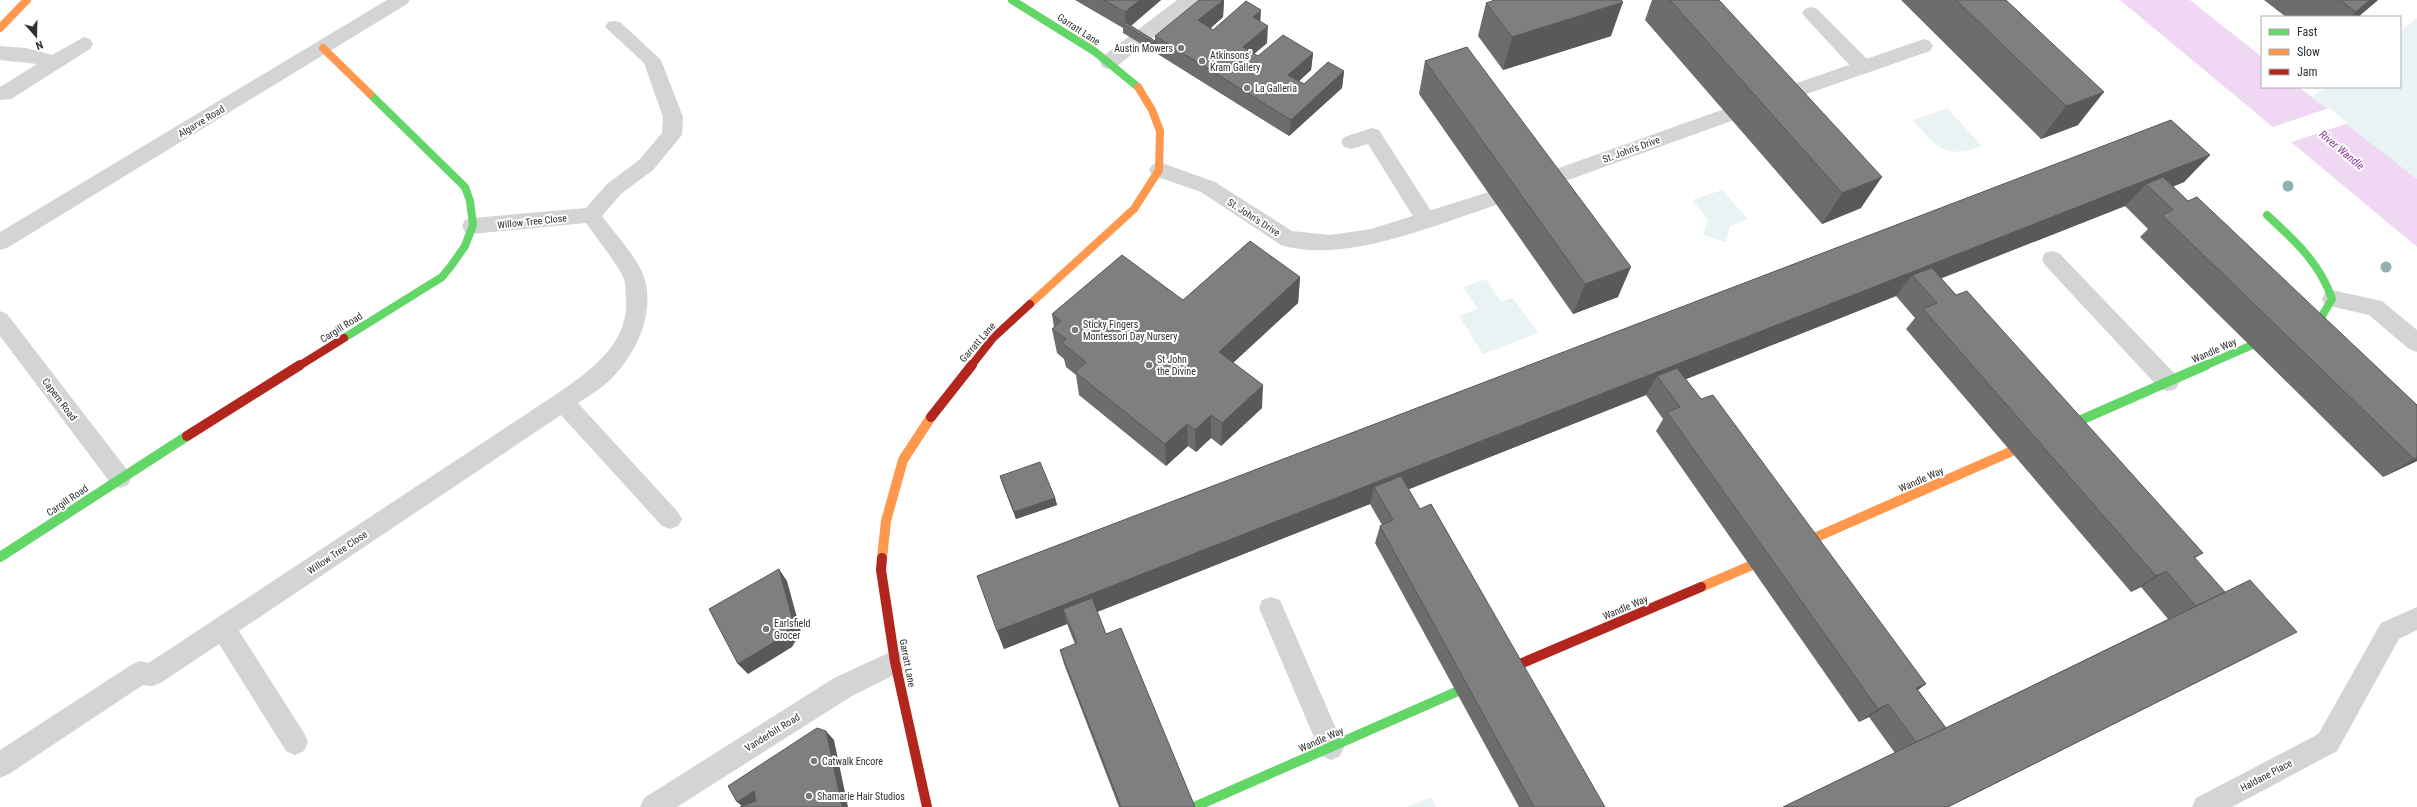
<svg xmlns="http://www.w3.org/2000/svg" width="2417" height="807" font-family="'Roboto Condensed',sans-serif">
<style>
.green{fill:#eaf3f3}
.water{fill:#f0d8f4}
.pier{fill:#fff}
.lines{fill:none;stroke-linecap:round;stroke-linejoin:round}
.lane{fill:#d4d4d4;fill-rule:evenodd}
.street{fill:#d4d4d4;fill-rule:evenodd}
.fast-far1{stroke:#63d668;stroke-width:8}
.fast{stroke:#63d668;stroke-width:10}
.slow-far1{stroke:#ff974d;stroke-width:8}
.slow{stroke:#ff974d;stroke-width:10}
.jam-far1{stroke:#b3261e;stroke-width:8}
.jam{stroke:#b3261e;stroke-width:10}
.tree{fill:#92b0af}
.wall{fill:#6d6d6d;fill-rule:evenodd}
.shaded-wall{fill:#595959}
.building{fill:#7f7f7f;stroke:#595959}
.poi-dot{fill:#787878;stroke:#fff;stroke-width:1.5}
.labels{text-anchor:middle;stroke-width:4;stroke-linejoin:round;paint-order:stroke}
.street-label{font-size:10px;fill:#2f2f2f;stroke:#fff}
.poi-label{font-size:10px;fill:#2f2f2f;stroke:#fff;text-anchor:start}
.water-label{font-size:11px;font-style:italic;fill:#893798;stroke:#fff}
</style>
<rect width="100%" height="100%" fill="#fff"/>
<path class="green" d="M2417 18V179L2312 97 2326 87H2400V31Z
M1947 108 1982 146C1944 160 1937 147 1913 120Z
M1722 190 1748 219 1730 226 1726 242 1703 235 1708 220 1692 200Z
M1486 279 1501 301 1513 298 1538 333 1483 354 1459 316 1478 309 1463 287Z
M1431 797 1437 807H1406Z"/>
<path class="water" d="M2120 0H2190L2262 57V87H2299L2417 179V247Z"/>
<path class="pier" d="M2329 108 2348 123 2289 143 2270 128Z"/>
<g class="lines">
<path class="lane" d="M1177 0H1198L1195 4 1116 67 1109 69 1102 67 1100 62 1102 57Z
M1811 7 1817 9 1870 62 1872 67 1870 72 1863 74 1856 72 1805 17 1802 13 1805 9Z
M84 37 90 39 93 44 90 49 11 99 0 100V87L37 64 0 60V46L26 48 52 55Z
M1372 128 1379 130 1433 214 1436 220 1433 226 1426 228 1419 226 1368 144 1351 149 1344 147 1341 142 1344 137Z
M2052 251 2059 253 2176 375 2179 382 2176 389 2168 391 2160 389 2045 265 2042 259 2045 253Z
M2332 290 2382 301 2417 330V352L2409 349 2369 315 2325 305 2322 299 2325 293Z
M1271 597 1280 600 1344 747 1340 756 1331 760 1322 756 1259 608 1262 600Z
M2417 607V630L2399 639 2337 751 2328 755 2319 751 2315 742 2319 733 2381 623Z
M140 661 162 666 165 674 162 682 153 686 143 685 9 774 0 778V750L131 665Z"/>
<path class="street" d="M387 0H410L407 4 7 248 0 250V232Z
M614 21 620 22 661 60 683 117 682 135 653 170 621 194 602 216C613 231 639 260 644 277 656 313 635 357 608 382 599 390 588 396 578 403L678 512 682 519 678 526 670 529 662 526 561 415 239 631 304 733 308 742 304 751 295 755 286 751 219 644 162 682 153 686 144 682 141 674 144 666 555 395C589 372 630 344 626 297 625 291 626 284 624 279 619 266 595 236 586 223L472 234 465 232 462 226 465 220 472 218 586 208 607 184 639 160 662 133 663 117 644 63 605 27 608 22Z
M1924 39 1930 41 1933 46 1930 51 1772 106 1765 104 1763 99 1765 94Z
M1727 108 1734 110 1737 115 1734 120 1535 192 1528 189 1525 184 1528 179Z
M1159 162 1215 182 1292 231 1330 235 1371 229 1492 191 1499 194 1502 199 1499 204C1438 224 1343 265 1281 245L1201 192 1152 175 1149 170 1152 165Z
M0 311 7 314 128 471 131 478 128 485 120 488 112 485 0 336Z
M895 650 904 654 907 662 904 670 852 696 677 807H640L644 798 834 678Z
M2328 729 2337 733 2341 742 2337 751 2232 807H2192L2196 798Z"/>
<path class="fast-far1" d="M1012 0 1094 51 1138 87
M2267 215C2294 240 2320 263 2332 299L2322 316 2294 327
M344 338 442 277 451 266 465 246 473 225 470 201 465 187 370 94
M2204 366 2250 346"/>
<path class="fast" d="M2056 431 2206 365
M0 557 187 436
M1194 807 1456 692"/>
<path class="slow-far1" d="M0 28 27 0
M323 48 370 94
M1030 304 1134 209 1159 170 1160 131 1152 110 1138 87"/>
<path class="slow" d="M1796 546 2010 452
M882 558 886 521 903 460 931 417
M1701 587 1750 566"/>
<path class="jam-far1" d="M299 366 344 338
M971 366 993 338 1030 304"/>
<path class="jam" d="M931 417 972 365
M187 436 300 365
M882 558 881 570 895 662 927 807
M1508 669 1701 587"/>
</g>
<g class="tree">
<circle cx="2288" cy="186" r="5.5"/>
<circle cx="2386" cy="267" r="5.5"/>
</g>
<path class="wall" d="M1075 0H1161L1131 26 1155 41V36L1224 0 1223 17 1211 28 1213 30 1261 22 1267 43 1254 54 1258 56 1313 53 1311 70 1299 81 1304 84 1344 71 1342 88 1289 136 1156 53V52H1155L1123 33V28Z
M1652 0H1719L1861 208 1822 224 1645 20Z
M1901 0H2006L2078 125 2041 139Z
M2264 0H2378L2358 17H2286Z
M1486 3 1611 36 1503 70 1478 36Z
M1425 61 1618 297 1573 314 1419 94Z
M2210 155 2184 182 2173 186 2417 461 2383 477 2140 237 2148 229 2125 206 1941 278 1956 295 2203 553 2195 558 2262 650 1948 807H1783L1895 753 1869 717 1859 722 1656 431 1663 419 1646 395 1408 489 1420 509 1605 807H1519L1375 543 1380 526 1382 525 1370 504 1097 612 1106 634 1195 807H1119L1064 664 1060 650 1075 644 1067 624 1004 649 977 576ZM1896 296 1915 318 1906 329 2131 592 2141 587 2168 619 1946 728 1918 690 1926 684 1701 399 1686 379Z
M1300 277 1298 303 1233 362 1262 408 1221 446 1211 438 1196 452 1188 446 1166 466 1079 395 1076 375 1066 367 1064 359 1057 353 1052 329 1054 327 1052 314 1183 300Z
M1000 476 1055 498 1057 505 1016 519 1002 483Z"/>
<path class="shaded-wall" d="M1140 0H1161L1129 27 1126 26 1125 12Z
M1224 0 1223 17 1199 38 1198 20Z
M2370 0H2378L2358 17H2351L2356 12Z
M1623 2 1611 36 1503 70 1512 37Z
M1261 10 1260 27 1253 17Z
M1268 26 1267 43 1242 64 1243 47Z
M1154 43H1155L1156 52H1155Z
M1313 53 1311 70 1287 92 1288 75Z
M1344 71 1342 88 1289 136 1291 120Z
M2104 92 2078 125 2041 139 2066 106Z
M2210 155 2184 182 2156 194 2146 184 2125 206 1922 286 1912 275 1896 296 1666 387 1657 376 1646 395 1382 500 1374 487 1370 504 1069 623 1063 609 1067 624 1004 649 997 631Z
M1882 177 1861 208 1822 224 1842 193Z
M1631 267 1618 297 1573 314 1585 284Z
M1300 277 1298 303 1219 376V352Z
M1263 385 1262 408 1221 446 1222 423Z
M1211 415V438L1196 452 1195 430Z
M1187 424 1188 446 1166 466 1165 444Z
M2417 457V461L2383 477 2414 459Z
M1055 498 1057 505 1016 519 1014 512Z
M779 569 787 581 801 632 792 647 748 674 738 664Z
M2166 571 2141 587 2131 592 2156 576Z
M1926 684 1906 698 1916 688Z
M1888 704 1869 717 1859 722 1878 709Z
M826 731 834 740 848 807H842Z
M754 791 764 799 743 807 737 802Z"/>
<path class="building" d="M1104 0H1140L1125 12Z
M1199 0H1224L1198 20 1213 30 1246 1 1261 10 1253 17 1268 26 1243 47 1258 56 1283 35 1313 53 1288 75 1304 84 1328 62 1344 71 1291 120 1155 36Z
M1495 0H1621L1623 2 1512 37 1486 3Z
M1670 0H1719L1882 177 1842 193Z
M1956 0H2006L2104 92 2066 106Z
M2340 0H2370L2356 12Z
M1125 22 1155 41V43H1154L1123 24Z
M1467 47 1631 267 1585 284 1425 61Z
M2171 120 2210 155 997 631 977 576Z
M2163 177 2188 201 2197 197 2417 405V457L2414 459 2162 215 2173 210 2146 184Z
M1250 241 1300 277 1219 352 1263 385 1222 423 1211 415 1195 430 1187 424 1165 444 1075 372 1086 362 1062 343 1066 339 1052 329 1061 321 1052 314 1122 255 1183 300Z
M1932 268 1956 295 1967 291 2203 553 2194 557 2225 592 2196 606 2166 571 2156 576 1923 309 1937 303 1912 275Z
M1677 368 1701 399 1713 395 1926 684 1916 688 1946 728 1916 742 1888 704 1878 709 1667 412 1680 407 1657 376Z
M1040 462 1055 498 1014 512 1000 476Z
M1401 476 1420 509 1431 504 1605 807H1534L1380 526 1393 520 1374 487Z
M779 569 793 621 784 636 738 664 709 609Z
M2250 580 2297 632 1948 807H1783Z
M1092 598 1106 634 1121 628 1195 807H1121L1060 650 1077 643 1063 609Z
M817 728 826 731 842 807H740L756 801 754 791 737 802 728 786Z"/>
<g class="poi-dot">
<circle cx="1181" cy="48" r="4"/>
<circle cx="1202" cy="61" r="4"/>
<circle cx="1247" cy="88" r="4"/>
<circle cx="1075" cy="330" r="4"/>
<circle cx="1149" cy="365" r="4"/>
<circle cx="766" cy="629" r="4"/>
<circle cx="814" cy="761" r="4"/>
<circle cx="809" cy="796" r="4"/>
</g>
<g class="labels">
<g class="street-label">
<text transform="translate(1079 29) rotate(33)" y="4">Garratt Lane</text>
<text transform="translate(201 121) rotate(-31)" y="4">Algarve Road</text>
<text transform="translate(1631 149) rotate(-20)" y="4">St. John's Drive</text>
<text transform="translate(1254 217) rotate(33)" y="4">St. John's Drive</text>
<text transform="translate(532 221) rotate(-6)" y="4">Willow Tree Close</text>
<text transform="translate(341 327) rotate(-32)" y="4">Cargill Road</text>
<text transform="translate(977 342) rotate(-49)" y="4">Garratt Lane</text>
<text transform="translate(2214 350) rotate(-24)" y="4">Wandle Way</text>
<text transform="translate(60 399) rotate(53)" y="4">Capern Road</text>
<text transform="translate(1921 479) rotate(-24)" y="4">Wandle Way</text>
<text transform="translate(67 500) rotate(-34)" y="4">Cargill Road</text>
<text transform="translate(337 552) rotate(-34)" y="4">Willow Tree Close</text>
<text transform="translate(1625 607) rotate(-23)" y="4">Wandle Way</text>
<text transform="translate(908 663) rotate(79)" y="4">Garratt Lane</text>
<text transform="translate(772 732) rotate(-32)" y="4">Vanderbilt Road</text>
<text transform="translate(1321 739) rotate(-24)" y="4">Wandle Way</text>
<text transform="translate(2266 775) rotate(-28)" y="4">Haldane Place</text>
</g>
<g class="poi-label">
<text x="1173" y="52" text-anchor="end">Austin Mowers</text>
<text x="1210" y="59">Atkinsons'<tspan x="1210" dy="12">Kram Gallery</tspan></text>
<text x="1255" y="92">La Galleria</text>
<text x="1083" y="328">Sticky Fingers<tspan x="1083" dy="12">Montessori Day Nursery</tspan></text>
<text x="1157" y="363">St John<tspan x="1157" dy="12">the Divine</tspan></text>
<text x="774" y="627">Earlsfield<tspan x="774" dy="12">Grocer</tspan></text>
<text x="822" y="765">Catwalk Encore</text>
<text x="817" y="800">Shamarie Hair Studios</text>
</g>
<g class="water-label">
<text transform="translate(2342 150) rotate(40)" y="4">River Wandle</text>
</g>
</g>
<rect x="2261" y="16" width="140" height="72" fill="#ffffff" stroke="#acacac"/>
<rect x="2269" y="29" width="20" height="6" fill="#63d668" stroke="#acacac"/>
<text x="2297" y="36" font-size="12" fill="#2f2f2f">Fast</text>
<rect x="2269" y="49" width="20" height="6" fill="#ff974d" stroke="#acacac"/>
<text x="2297" y="56" font-size="12" fill="#2f2f2f">Slow</text>
<rect x="2269" y="69" width="20" height="6" fill="#b3261e" stroke="#acacac"/>
<text x="2297" y="76" font-size="12" fill="#2f2f2f">Jam</text>
<g transform="translate(36 36) rotate(160)" stroke="#ffffff" stroke-width="3" paint-order="stroke">
<path d="M0-3L7 15L0 10L-7 15Z" fill="#2f2f2f"/>
<text y="-6" font-size="11" font-weight="bold" text-anchor="middle" fill="#2f2f2f">N</text>
</g>
</svg>
